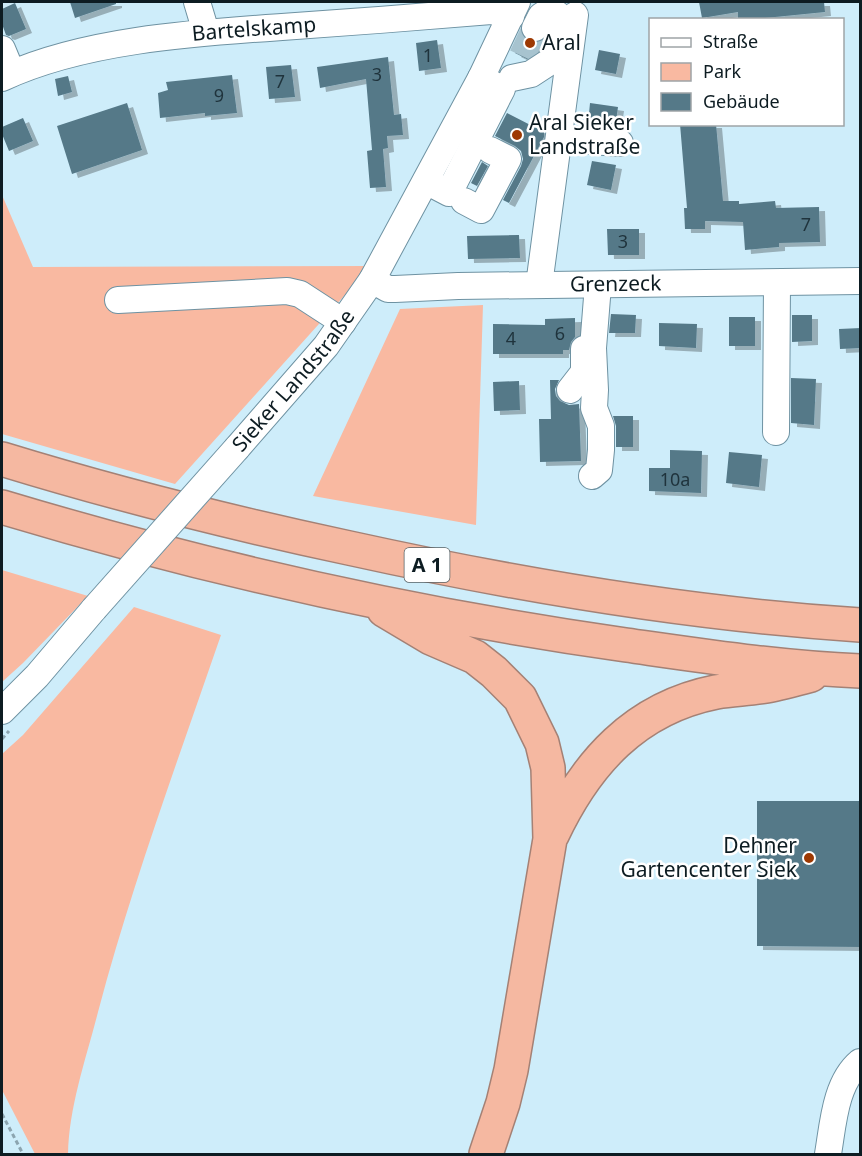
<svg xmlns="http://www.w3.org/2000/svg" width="862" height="1156" font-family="'Noto Sans',sans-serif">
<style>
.green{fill:#f9b9a1}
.building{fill:#557988;filter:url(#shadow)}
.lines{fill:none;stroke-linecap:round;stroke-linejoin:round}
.minor-tunnel{stroke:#a7c3cf;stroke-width:26;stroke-dasharray:26 13;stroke-linecap:butt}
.minor-casing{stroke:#6e92a2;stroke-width:28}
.highway-casing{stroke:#a48175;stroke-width:36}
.path{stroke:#8ca5b0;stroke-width:3;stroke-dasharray:4.5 3;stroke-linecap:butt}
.minor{stroke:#fff;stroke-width:26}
.highway{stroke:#f5b8a1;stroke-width:33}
.minor-bridge-casing{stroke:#6e92a2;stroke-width:28;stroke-linecap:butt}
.minor-bridge{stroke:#fff;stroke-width:26}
.poi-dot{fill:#9d3903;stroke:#fff;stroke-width:2}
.labels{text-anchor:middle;stroke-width:5;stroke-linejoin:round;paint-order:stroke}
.number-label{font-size:18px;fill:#1f333c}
.shield{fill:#fff;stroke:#566064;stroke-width:1.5}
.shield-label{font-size:20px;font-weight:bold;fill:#0d1c22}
.street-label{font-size:21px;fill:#0d1c22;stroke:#fff}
.poi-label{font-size:21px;fill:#0d1c22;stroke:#fff;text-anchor:start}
</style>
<defs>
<filter id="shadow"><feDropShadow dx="6" dy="4" stdDeviation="0" flood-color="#0004"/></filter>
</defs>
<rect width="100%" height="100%" fill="#ceedfa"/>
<path class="green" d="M2 195 33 267 371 266 175 484 2 434Z
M483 305 476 525 313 496 400 309Z
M2 570 88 596 23 663 2 682Z
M134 607 221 635C178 760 132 884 98 1012 86 1059 69 1106 68 1154H35L2 1090V754L23 735Z"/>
<path class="building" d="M70 2H116V4L75 18Z
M699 2H824L825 12 765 18V20H738V12L702 18Z
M15 3 26 29 9 36 6 35 2 24V9Z
M523 36 529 42 535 43 542 41 537 52 527 59 515 53Z
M437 40 441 68 419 71 416 43Z
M599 50 620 54 616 74 595 70Z
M388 57 394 115 401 114 403 135 387 136 388 148 383 149 386 187 370 188 367 151 372 150 366 79 320 88 317 67Z
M291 65 295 97 269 99 266 67Z
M232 75 237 113 205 116V113L160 118 158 93 168 90 166 82Z
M68 76 72 92 58 96 55 79Z
M127 103 142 150 72 174 57 126Z
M590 103 618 107 615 128 588 124Z
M507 113 544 132V137L509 203 503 200 521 166 523 159 521 151 515 146 495 136Z
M23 118 33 141 9 151 2 134V127Z
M680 124H716L723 201H739V204L775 201 776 208 819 207 820 242 779 243V247L745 250 743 222 705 221V229H685L684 208H687Z
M592 161 616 165 611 190 587 185Z
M482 162 488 166 477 186 471 183Z
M607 229H639V255H608Z
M519 235 520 258 468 259 467 236Z
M611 314 636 315 635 333H609Z
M792 315H812V341L792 342Z
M729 317H755V346H729Z
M575 318V337L571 342 569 350H563V354H493V324L545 325V319Z
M659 323 697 324 696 348 659 346Z
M861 328V348L840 349 839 329Z
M791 378 816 379 814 425 791 423Z
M550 380H559L555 389 556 396 560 401 569 405 579 404 581 461 540 462 539 419H551Z
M519 381 520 410 494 411 493 382Z
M613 416H633V447H616V426Z
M670 450 702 451 701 493 649 491V468H670Z
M729 452 762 455 759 487 726 483Z
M757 801H861V947L757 946Z"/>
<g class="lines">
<path class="minor-tunnel" d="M522 56 535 28"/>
<g class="minor-casing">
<g id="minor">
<path d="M197 2 206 32"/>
<path d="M2 49 12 73"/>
<path id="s1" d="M2 78C83 40 193 33 282 27 352 22 421 17 491 11L511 16"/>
<path d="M512 78 531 74 557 57 561 23 557 14 549 11 541 16 535 28"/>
<path d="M559 139 620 143"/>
<path d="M426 181 449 193 502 89 481 78"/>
<path d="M464 201 481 210 508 159 490 150"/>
<path id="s2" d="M372 280 388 289H395L458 286 860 281"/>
<path d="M539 285 575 15"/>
<path d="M118 300 287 291 300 294 343 322"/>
<path d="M570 390 584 372V349"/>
<path d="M776 432 777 283"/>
<path id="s3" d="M237 448 326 346 372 280 481 78 517 2"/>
<path d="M592 476 599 470 601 450V426L594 408 595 390 593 348 598 285"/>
<path d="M2 711 37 676 94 609"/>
<path d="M828 1154C833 1125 835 1083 860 1062"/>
</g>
</g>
<g class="highway-casing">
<path id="highway" d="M2 459C116 494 232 523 349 548 517 585 688 614 860 625
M2 507C205 568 415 615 626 645 704 656 782 668 860 671
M384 610 431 638 475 657 494 672 520 698 542 743 548 768 550 839 511 1070 503 1103 486 1154
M552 835C586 763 635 708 716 692 732 689 750 689 766 686 781 683 796 679 811 675"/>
</g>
<path class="path" d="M2 739 9 731
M2 1114 23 1154"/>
<use href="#minor" class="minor"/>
<use href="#highway" class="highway"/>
<g class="minor-bridge-casing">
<path id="minor-bridge" d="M94 609 237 448"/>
</g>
<use href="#minor-bridge" class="minor-bridge"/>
</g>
<g class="poi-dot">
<circle cx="530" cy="43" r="6"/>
<circle cx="517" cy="135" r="6"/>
<circle cx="809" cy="858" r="6"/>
</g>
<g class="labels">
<g class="number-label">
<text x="428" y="62">1</text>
<text x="377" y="81">3</text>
<text x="280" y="88">7</text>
<text x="219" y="102">9</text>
<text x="806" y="231">7</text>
<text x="623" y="248">3</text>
<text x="560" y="340">6</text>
<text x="511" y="345">4</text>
<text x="675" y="486">10a</text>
</g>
<rect class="shield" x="404.5" y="548" width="45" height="34" rx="4.5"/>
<g class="shield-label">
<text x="427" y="572">A 1</text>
</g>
<g class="street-label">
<text dy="7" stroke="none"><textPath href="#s1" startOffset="258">Bartelskamp</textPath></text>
<text dy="7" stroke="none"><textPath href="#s2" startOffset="246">Grenzeck</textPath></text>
<text dy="7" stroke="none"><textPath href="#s3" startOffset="88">Sieker Landstraße</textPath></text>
</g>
<g class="poi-label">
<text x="542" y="50">Aral</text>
<text x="529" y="130">Aral Sieker<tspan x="529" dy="24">Landstraße</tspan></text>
<text x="797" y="853" text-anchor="end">Dehner<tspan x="797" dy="24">Gartencenter Siek</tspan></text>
</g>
</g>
<rect width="862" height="1156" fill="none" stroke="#0d1c22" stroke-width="6"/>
<rect x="649" y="18" width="195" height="108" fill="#ffffff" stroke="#9ea4a7" stroke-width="1.5"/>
<rect x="661" y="38" width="30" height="9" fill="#ffffff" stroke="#9ea4a7" stroke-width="1.5"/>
<text x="703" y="48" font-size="18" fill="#0d1c22">Straße</text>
<rect x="661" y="63" width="30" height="18" fill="#f9b9a1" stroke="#9ea4a7" stroke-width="1.5"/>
<text x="703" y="78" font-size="18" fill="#0d1c22">Park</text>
<rect x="661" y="93" width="30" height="18" fill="#557988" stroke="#9ea4a7" stroke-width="1.5"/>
<text x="703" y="108" font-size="18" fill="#0d1c22">Gebäude</text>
</svg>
